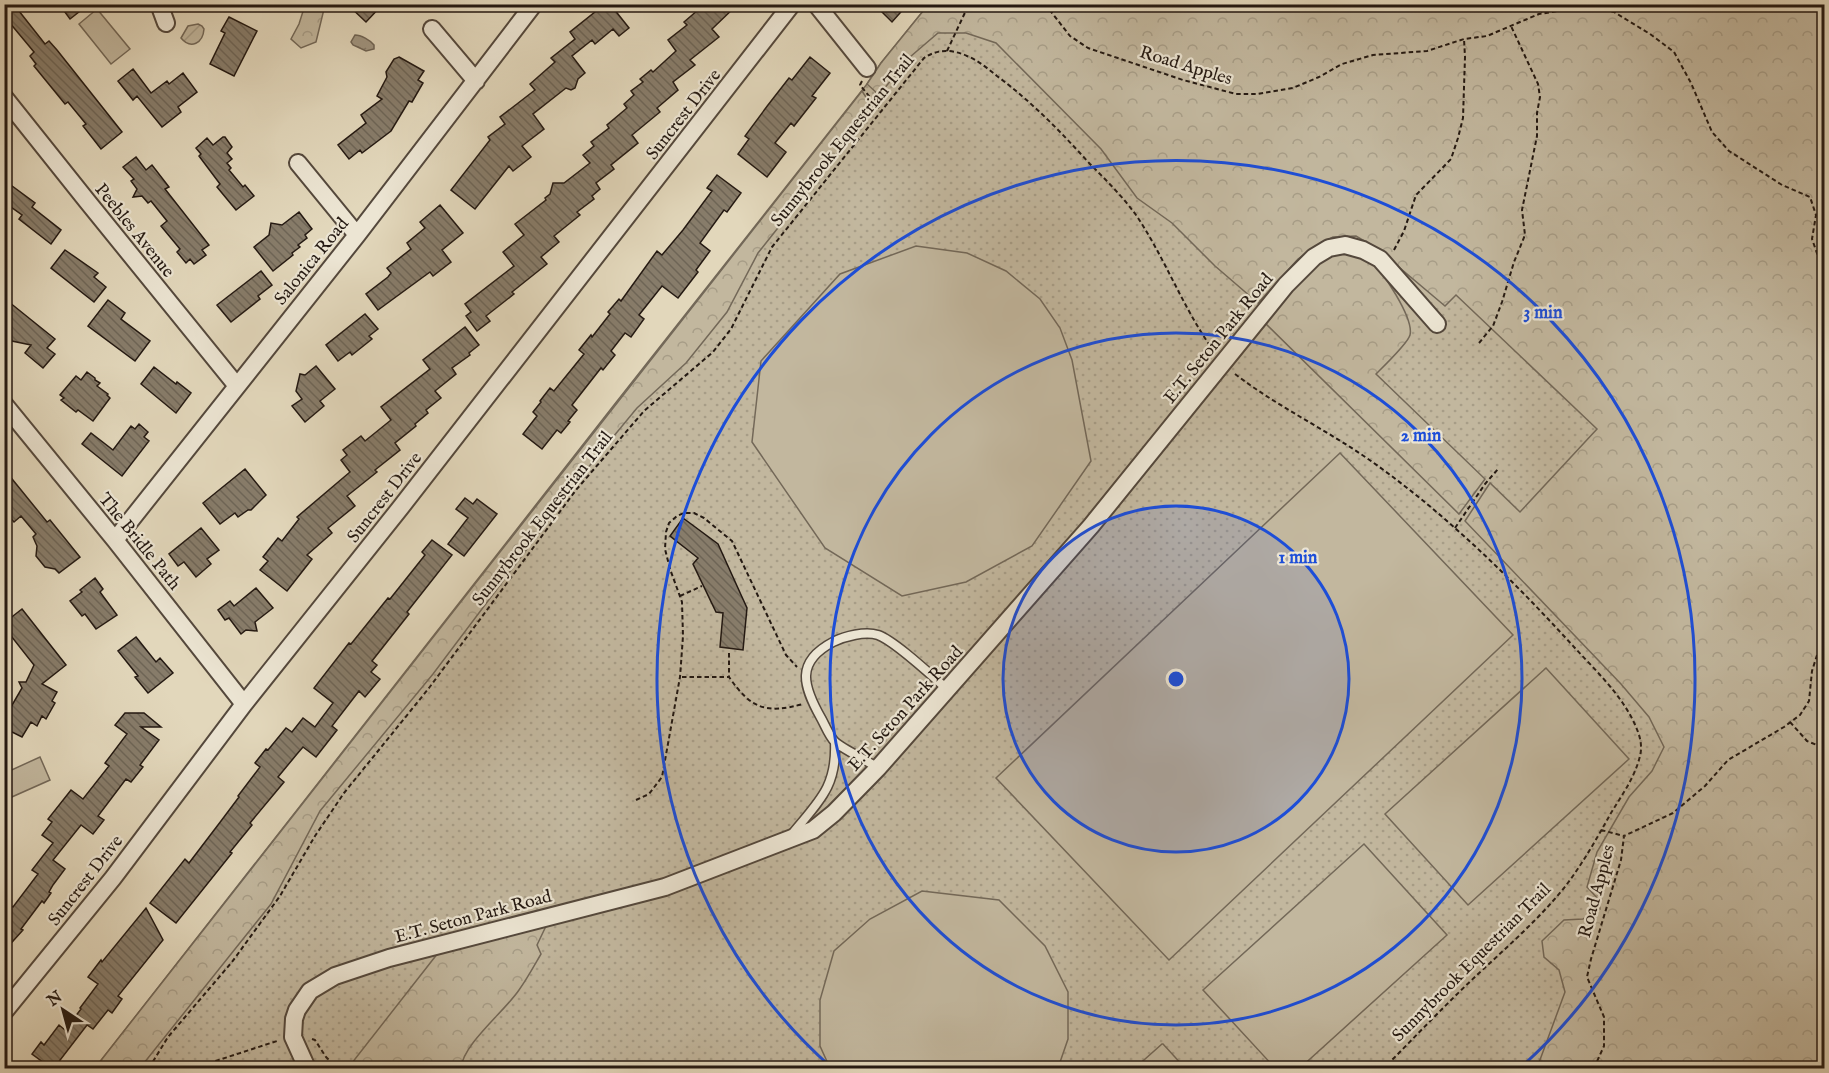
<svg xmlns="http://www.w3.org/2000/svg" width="1829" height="1073" font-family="'IM FELL English',serif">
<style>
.grass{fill:url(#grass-dots);stroke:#736858;stroke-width:1.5}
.forest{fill:url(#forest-crowns);stroke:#736858;stroke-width:1.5}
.garden{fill:url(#garden-furrows);stroke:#736858;stroke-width:1.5}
.pitch{fill:#c2b79e;stroke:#736858;stroke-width:1.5}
.water{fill:url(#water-ripples);stroke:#6f6455;stroke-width:1.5}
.building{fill:url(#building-back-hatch);stroke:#241912;stroke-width:1.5}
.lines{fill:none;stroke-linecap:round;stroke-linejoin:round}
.service-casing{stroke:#54483c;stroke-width:11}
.minor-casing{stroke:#54483c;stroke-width:20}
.path{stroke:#241912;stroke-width:2;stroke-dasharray:4.5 3;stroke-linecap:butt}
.service{stroke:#ece5d3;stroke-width:8}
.minor{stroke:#ece5d3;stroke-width:16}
.ring{fill:none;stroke:#1d4ed8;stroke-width:3}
.labels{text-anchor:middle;stroke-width:4.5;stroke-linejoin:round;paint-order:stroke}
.street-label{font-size:18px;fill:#241912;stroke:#ece5d3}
.centre{fill:#1d4ed8;stroke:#ece5d3;stroke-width:3}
.ring-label{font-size:18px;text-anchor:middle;font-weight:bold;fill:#1d4ed8;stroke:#ece5d3;stroke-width:4.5;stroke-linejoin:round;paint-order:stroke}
</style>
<defs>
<pattern id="grass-dots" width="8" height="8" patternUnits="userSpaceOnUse" patternTransform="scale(1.5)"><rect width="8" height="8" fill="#c2b79e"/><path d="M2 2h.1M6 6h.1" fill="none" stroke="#a79d87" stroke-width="1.8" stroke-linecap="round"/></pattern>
<pattern id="forest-crowns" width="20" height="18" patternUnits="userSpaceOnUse" patternTransform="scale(1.5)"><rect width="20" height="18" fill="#c2b79e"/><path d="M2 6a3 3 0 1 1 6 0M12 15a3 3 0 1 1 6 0" fill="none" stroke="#a79d87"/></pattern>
<pattern id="garden-furrows" width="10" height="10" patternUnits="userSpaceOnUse" patternTransform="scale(1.5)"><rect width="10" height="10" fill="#c2b79e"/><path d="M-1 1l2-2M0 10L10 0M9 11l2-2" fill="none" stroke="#a79d87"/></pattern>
<pattern id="water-ripples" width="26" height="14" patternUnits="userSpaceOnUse" patternTransform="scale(1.5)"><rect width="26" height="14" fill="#a19682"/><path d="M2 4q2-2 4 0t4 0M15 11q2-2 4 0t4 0" fill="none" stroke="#837a69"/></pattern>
<pattern id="building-back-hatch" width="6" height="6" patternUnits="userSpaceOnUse" patternTransform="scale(1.5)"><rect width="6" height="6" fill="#877c6a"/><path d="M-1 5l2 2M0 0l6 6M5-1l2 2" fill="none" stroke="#6e6556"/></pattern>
</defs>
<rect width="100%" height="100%" fill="#e2d7bb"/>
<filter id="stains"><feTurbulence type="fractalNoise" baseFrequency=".00333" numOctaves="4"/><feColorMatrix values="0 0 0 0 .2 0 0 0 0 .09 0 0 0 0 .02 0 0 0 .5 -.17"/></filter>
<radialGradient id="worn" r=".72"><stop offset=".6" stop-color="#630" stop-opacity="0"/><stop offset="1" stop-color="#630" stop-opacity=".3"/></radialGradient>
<path class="grass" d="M928 5H1824V1068H95L614 405 867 84 881 63Z"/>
<path class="forest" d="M1342 4 1351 11 1363 4 1824 5V1068H1537L1565 992 1559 970 1544 957 1542 941 1564 920 1583 919 1600 909 1599 900 1587 887 1597 852 1629 797 1652 771 1664 747 1649 717 1621 684 1465 521 1490 483 1520 512 1597 429 1456 295 1445 306 1375 247 1356 236 1333 237 1316 246 1298 259 1258 303 1215 266 1172 223 1137 198 1101 149 996 43 966 33H938L910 57 879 95 867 84 881 63 928 5Z
M305 5H325L316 42 301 48 291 39 299 24Z
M862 91 873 108 758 253 727 312 686 363 637 408 594 460 433 674 320 811 271 904 140 1068H95Z
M1341 252C1349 254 1360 256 1368 260 1382 268 1414 319 1410 335 1408 343 1383 367 1376 374L1485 479 1459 514 1264 322C1286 295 1307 263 1341 252Z
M547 924 537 945 541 954C534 966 527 979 519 990 505 1011 463 1044 461 1068H348L438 953Z"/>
<path class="garden" d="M198 24 202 26 204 29C203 43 191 50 181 38L188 26Z"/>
<path class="pitch" d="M97 9 130 49 111 64 79 24Z
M916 246 967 253 1006 271 1040 299 1060 328 1072 360 1091 461 1032 546 966 582 902 596 825 548 752 442 761 361 840 274Z
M1340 453 1513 635 1169 960 996 778Z
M1546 668 1629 759 1468 905 1385 814Z
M40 757 50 780 5 800V773Z
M1364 844 1447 935 1300 1068H1275L1203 990Z
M922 891 999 900 1045 946 1068 992V1039L1058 1068H830L820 1046V1000L834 951 870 919Z
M1163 1044 1185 1068H1135L1162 1044Z"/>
<path class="water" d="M355 35C361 35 370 40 374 45V49L366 51 353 45 351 42Z"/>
<path class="building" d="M4 4H27L19 11 45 44 49 41 57 50 122 132 101 149 83 126 86 124 68 102 65 104 34 66 36 64 30 56 34 52 4 16Z
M59 4H89L70 19Z
M347 4H383L366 22Z
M605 4H610L629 28 619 36 613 29 595 44 592 40 572 56 585 73 578 79 575 88 571 90 566 88 533 114 544 129 522 146 531 157 513 171 509 166 475 209 451 190 490 140 488 137 505 124 500 117 535 90 530 84 555 62 551 58 575 39 570 32Z
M705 4H738L712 29 719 37 690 60 695 65 673 82 678 90 657 108 660 112 632 135 638 143 611 165 614 169 596 183 600 189 592 196 594 199 577 212 580 215 554 236 559 242 541 257 547 264 512 292 514 294 486 316 490 321 477 331 466 316 471 312 465 304 514 266 503 252 524 235 515 224 546 200 545 198 550 194 553 183H564L590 163 583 155 594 146 591 142 609 128 607 125 627 108 624 104 634 95 631 91 643 82 640 79 651 70 653 72 676 51 668 40 687 25 684 22Z
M874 4H908L892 22Z
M229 17 257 31 234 76 210 64 225 33 221 31Z
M399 57 424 71 418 80 423 83 412 102 409 101 391 131 362 153 360 150 349 159 338 145 366 123 361 115 382 99 377 96 387 77 386 72 394 59Z
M810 57 830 73 812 96 816 98 794 126 791 123 775 143 786 152 767 177 738 154 749 139 745 136 768 105 789 78 792 80Z
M133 69 151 93 167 81 169 84 183 73 197 92 178 107 181 112 162 127 137 96 133 100 118 81Z
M223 137H225L232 147 227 153 232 159 227 163 231 168 229 170 243 187 245 185 254 196 236 210 217 187 220 184 199 156 201 154 196 148 207 138 213 145Z
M136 157 146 170 152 165 169 187 165 189 209 245 202 250 206 255 194 264 190 259 186 263 177 252 180 249 161 226 167 221 151 201 148 203 142 196 133 197 137 189 131 181 134 179 123 167Z
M717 175 741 193 727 212 724 210 700 243 710 251 696 270 698 272 678 298 662 286 639 315 644 319 631 337 625 333 611 351 615 355 603 370 601 368 572 405 577 410 568 421 570 422 561 433 557 430 542 449 523 434 537 416 533 412 541 402 540 401 550 388 554 391 584 354 579 350 591 335 592 337 610 314 608 312 619 299 621 301 657 251 662 255 683 230 712 191 707 188Z
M4 180 35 203 32 207 61 230 51 244 19 219 22 215 4 202Z
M440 205 463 233 442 250 451 262 433 276 430 272 378 310 366 294 388 277 391 273 387 268 411 249 407 243 425 228 420 222Z
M299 212 312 229 305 235 307 238 298 245 300 247 292 253 293 255 273 271 254 247 269 235 271 223 282 225Z
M65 250 98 273 94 277 106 287 94 302 51 268Z
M261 271 272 285 258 296 260 299 231 322 217 305Z
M4 298 55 339 47 348 55 354 43 368 25 353 31 345 12 341 10 335 4 329Z
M108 300 125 313 121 319 150 341 135 361 88 326Z
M365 314 378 329 369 336 372 339 352 355 350 352 338 361 326 345Z
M465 327 479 345 469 353 470 355 452 368 456 374 435 391 441 398 426 410 428 413 415 424 416 426 395 443 400 450 375 470 377 472 347 496 355 506 328 528 332 533 307 555 312 559 287 591 260 570 268 561 263 557 278 538 282 541 299 519 297 517 350 472 341 460 347 455 343 450 361 436 365 441 391 420 381 407 430 369 423 360Z
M316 366 335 389 320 401 324 406 305 422 292 406 302 399 296 391 300 374 305 375Z
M154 367 176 384 177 382 191 393 176 413 141 384Z
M87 372 95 378V380L100 383 97 386 108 394 107 395 110 398 93 421 78 410 76 412 61 400 64 398 60 395 76 376 81 380Z
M139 424 148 432 144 437 149 441 122 476 82 444 91 433 113 450 131 426 135 429Z
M4 469 47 522 50 520 80 557 59 573 55 569 45 567 36 556 37 546 33 537 36 534 21 516 14 522 4 511Z
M245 469 266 495 251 510H248L238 517 235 513 220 524 203 503Z
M465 498 473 504 477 499 497 514 464 556 448 544 468 518 456 509Z
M683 518 718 544 742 597 747 608 743 650 720 647 723 613 716 612 693 564 698 558 670 536Z
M201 528 219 550 207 559 211 564 196 577 184 562 178 566 169 554Z
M432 540 452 555 407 612 409 614 372 661 377 665 371 672 380 679 365 697 359 691 332 726 337 730 316 757 303 747 297 754 278 777 284 782 250 823 252 825 230 852 232 853 176 923 150 903 185 859 189 863 221 821 239 797 238 796 260 767 255 763 266 749 268 750 286 728 292 732 303 718 315 727 333 703 314 688 349 643 351 644 388 598 390 599 425 555 422 552Z
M95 578 103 589 100 592 117 615 96 629 85 614 82 616 70 601 82 592 80 590Z
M256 588 273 608 255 622 257 631 246 630 241 634 229 618 225 620 218 610 230 601 234 606Z
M22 609 66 665 42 684 57 692 52 701 55 703 46 719 42 716 37 726 31 722 22 737 4 728V719L22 688 19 682H26L34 665 4 627V623Z
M136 637 156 662 160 658 173 673 148 693 135 677 138 676 118 651Z
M125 713H144L161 727H141L159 740 140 765 143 767 131 782 126 779 98 816 104 820 93 834 81 825 53 860 65 869 53 885 49 892 51 893 44 903 42 901 21 929 23 930 4 951V901L13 907 38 874 32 870 53 843 42 835 52 822 48 819 71 790 83 799 109 766 105 763 127 734 115 725Z
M146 908 163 940 118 996 122 999 112 1013 108 1010 93 1029 87 1025 54 1068H51L32 1054 41 1042 44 1045 59 1025 65 1030 81 1009 80 1008 98 984 88 977 101 960 102 962Z"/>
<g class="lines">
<g class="service-casing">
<path id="service" d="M878 768C868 761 843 749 835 742 829 736 825 725 821 718 803 686 795 662 833 642 845 636 865 631 878 635 895 641 932 676 947 689
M792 834C819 801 837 787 835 742"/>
</g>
<g class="minor-casing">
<path id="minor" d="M159 4 166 23
M816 4 867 68
M432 29 476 81
M4 97 87 201 237 386
M298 163 357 235
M4 404 115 540 244 704
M115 540 357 235 534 4
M4 1012 113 878 244 704 401 507 792 4
M307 1068 293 1037 294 1019 297 1010 310 991 335 976 389 958 665 887 813 830 834 813 878 768 1091 526 1286 285 1314 257 1329 248 1345 245 1363 250 1380 259 1437 324"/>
</g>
<path class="path" d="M1045 4 1070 36 1088 48 1183 80 1236 94H1257L1293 88 1319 77 1342 64 1373 55 1427 51 1464 39 1487 36 1539 14 1571 9 1591 8 1614 12 1650 34 1674 52 1691 83 1712 132 1729 151 1782 185 1810 197 1816 215 1812 239 1824 273
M1541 12 1551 4
M947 51 969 4
M862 81 860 85 882 112
M1394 250 1404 231 1416 195 1451 159 1458 138 1463 118 1465 57 1464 39
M1479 343 1493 326 1502 302 1514 262 1525 235 1522 210 1537 136V113L1540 97 1538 84 1511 26
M1235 374C1278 407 1327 430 1371 461 1446 514 1512 579 1574 647 1597 672 1626 699 1638 732 1641 740 1642 748 1640 756 1635 777 1622 795 1611 813 1597 838 1582 865 1564 888 1538 920 1507 947 1477 975 1445 1005 1415 1037 1384 1068
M1455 528 1485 484 1498 469
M680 596 702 586
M729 653V677
M682 677H729C751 709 766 714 803 704
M1790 722 1807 741 1824 748
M636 800 649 794 662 777 680 677 683 636 682 602 670 569 665 549 666 532 669 523 677 516 684 513H694L704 518 732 541 786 655 797 667
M1601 830 1624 836
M312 1039 315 1040 326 1057 337 1068
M149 1068 168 1037 232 962 280 896 315 836 344 793 429 688 576 490 644 411 713 352 731 329 772 247 924 58C937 49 952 49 967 56 978 60 988 69 997 76 1032 102 1061 132 1090 164 1106 180 1123 197 1136 215 1165 258 1183 308 1213 350
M194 1068 277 1041
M1594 1068 1604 1046V1017L1587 977 1591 959 1621 860 1624 836 1673 813 1705 786 1728 760 1784 727 1800 715 1809 701 1812 671 1824 633"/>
<use href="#service" class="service"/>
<use href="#minor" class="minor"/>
</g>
<circle cx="1176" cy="679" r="173" fill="#1d4ed8" fill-opacity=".12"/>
<g class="ring">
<circle cx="1176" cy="679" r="173"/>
<circle cx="1176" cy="679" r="346"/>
<path d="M832 1068A519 519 0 1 1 1520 1068"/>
</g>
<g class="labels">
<g class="street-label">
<text transform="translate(1186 65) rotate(17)" y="6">Road Apples</text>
<text transform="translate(683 114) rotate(-52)" y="6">Suncrest Drive</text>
<text transform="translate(842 140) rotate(-51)" y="6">Sunnybrook Equestrian Trail</text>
<text transform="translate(135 230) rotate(51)" y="6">Peebles Avenue</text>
<text transform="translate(311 261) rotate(-51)" y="6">Salonica Road</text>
<text transform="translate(1218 338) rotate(-51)" y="6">E.T. Seton Park Road</text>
<text transform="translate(384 497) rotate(-52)" y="6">Suncrest Drive</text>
<text transform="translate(542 518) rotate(-52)" y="6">Sunnybrook Equestrian Trail</text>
<text transform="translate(140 541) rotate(51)" y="6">The Bridle Path</text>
<text transform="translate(905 708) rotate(-48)" y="6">E.T. Seton Park Road</text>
<text transform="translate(85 880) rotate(-52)" y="6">Suncrest Drive</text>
<text transform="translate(1596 891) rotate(-75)" y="6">Road Apples</text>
<text transform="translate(473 916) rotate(-15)" y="6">E.T. Seton Park Road</text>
<text transform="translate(1471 962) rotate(-45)" y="6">Sunnybrook Equestrian Trail</text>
</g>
</g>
<circle cx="1176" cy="679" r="9" class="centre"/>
<g class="ring-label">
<text x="1543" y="318">3 min</text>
<text x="1421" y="441">2 min</text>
<text x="1298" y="563">1 min</text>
</g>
<rect width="1829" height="1073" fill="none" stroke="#e2d7bb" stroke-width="24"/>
<rect x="6" y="6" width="1817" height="1061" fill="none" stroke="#241912" stroke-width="3"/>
<rect x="12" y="12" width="1805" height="1049" fill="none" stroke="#241912" stroke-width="1.5"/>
<g transform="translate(63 1010) rotate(324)" stroke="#ece5d3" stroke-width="4.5" paint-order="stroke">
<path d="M0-4.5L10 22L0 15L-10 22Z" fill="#241912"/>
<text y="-9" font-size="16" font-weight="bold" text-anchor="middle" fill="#241912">N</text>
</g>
<rect width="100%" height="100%" filter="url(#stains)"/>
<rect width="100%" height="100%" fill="url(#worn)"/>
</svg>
